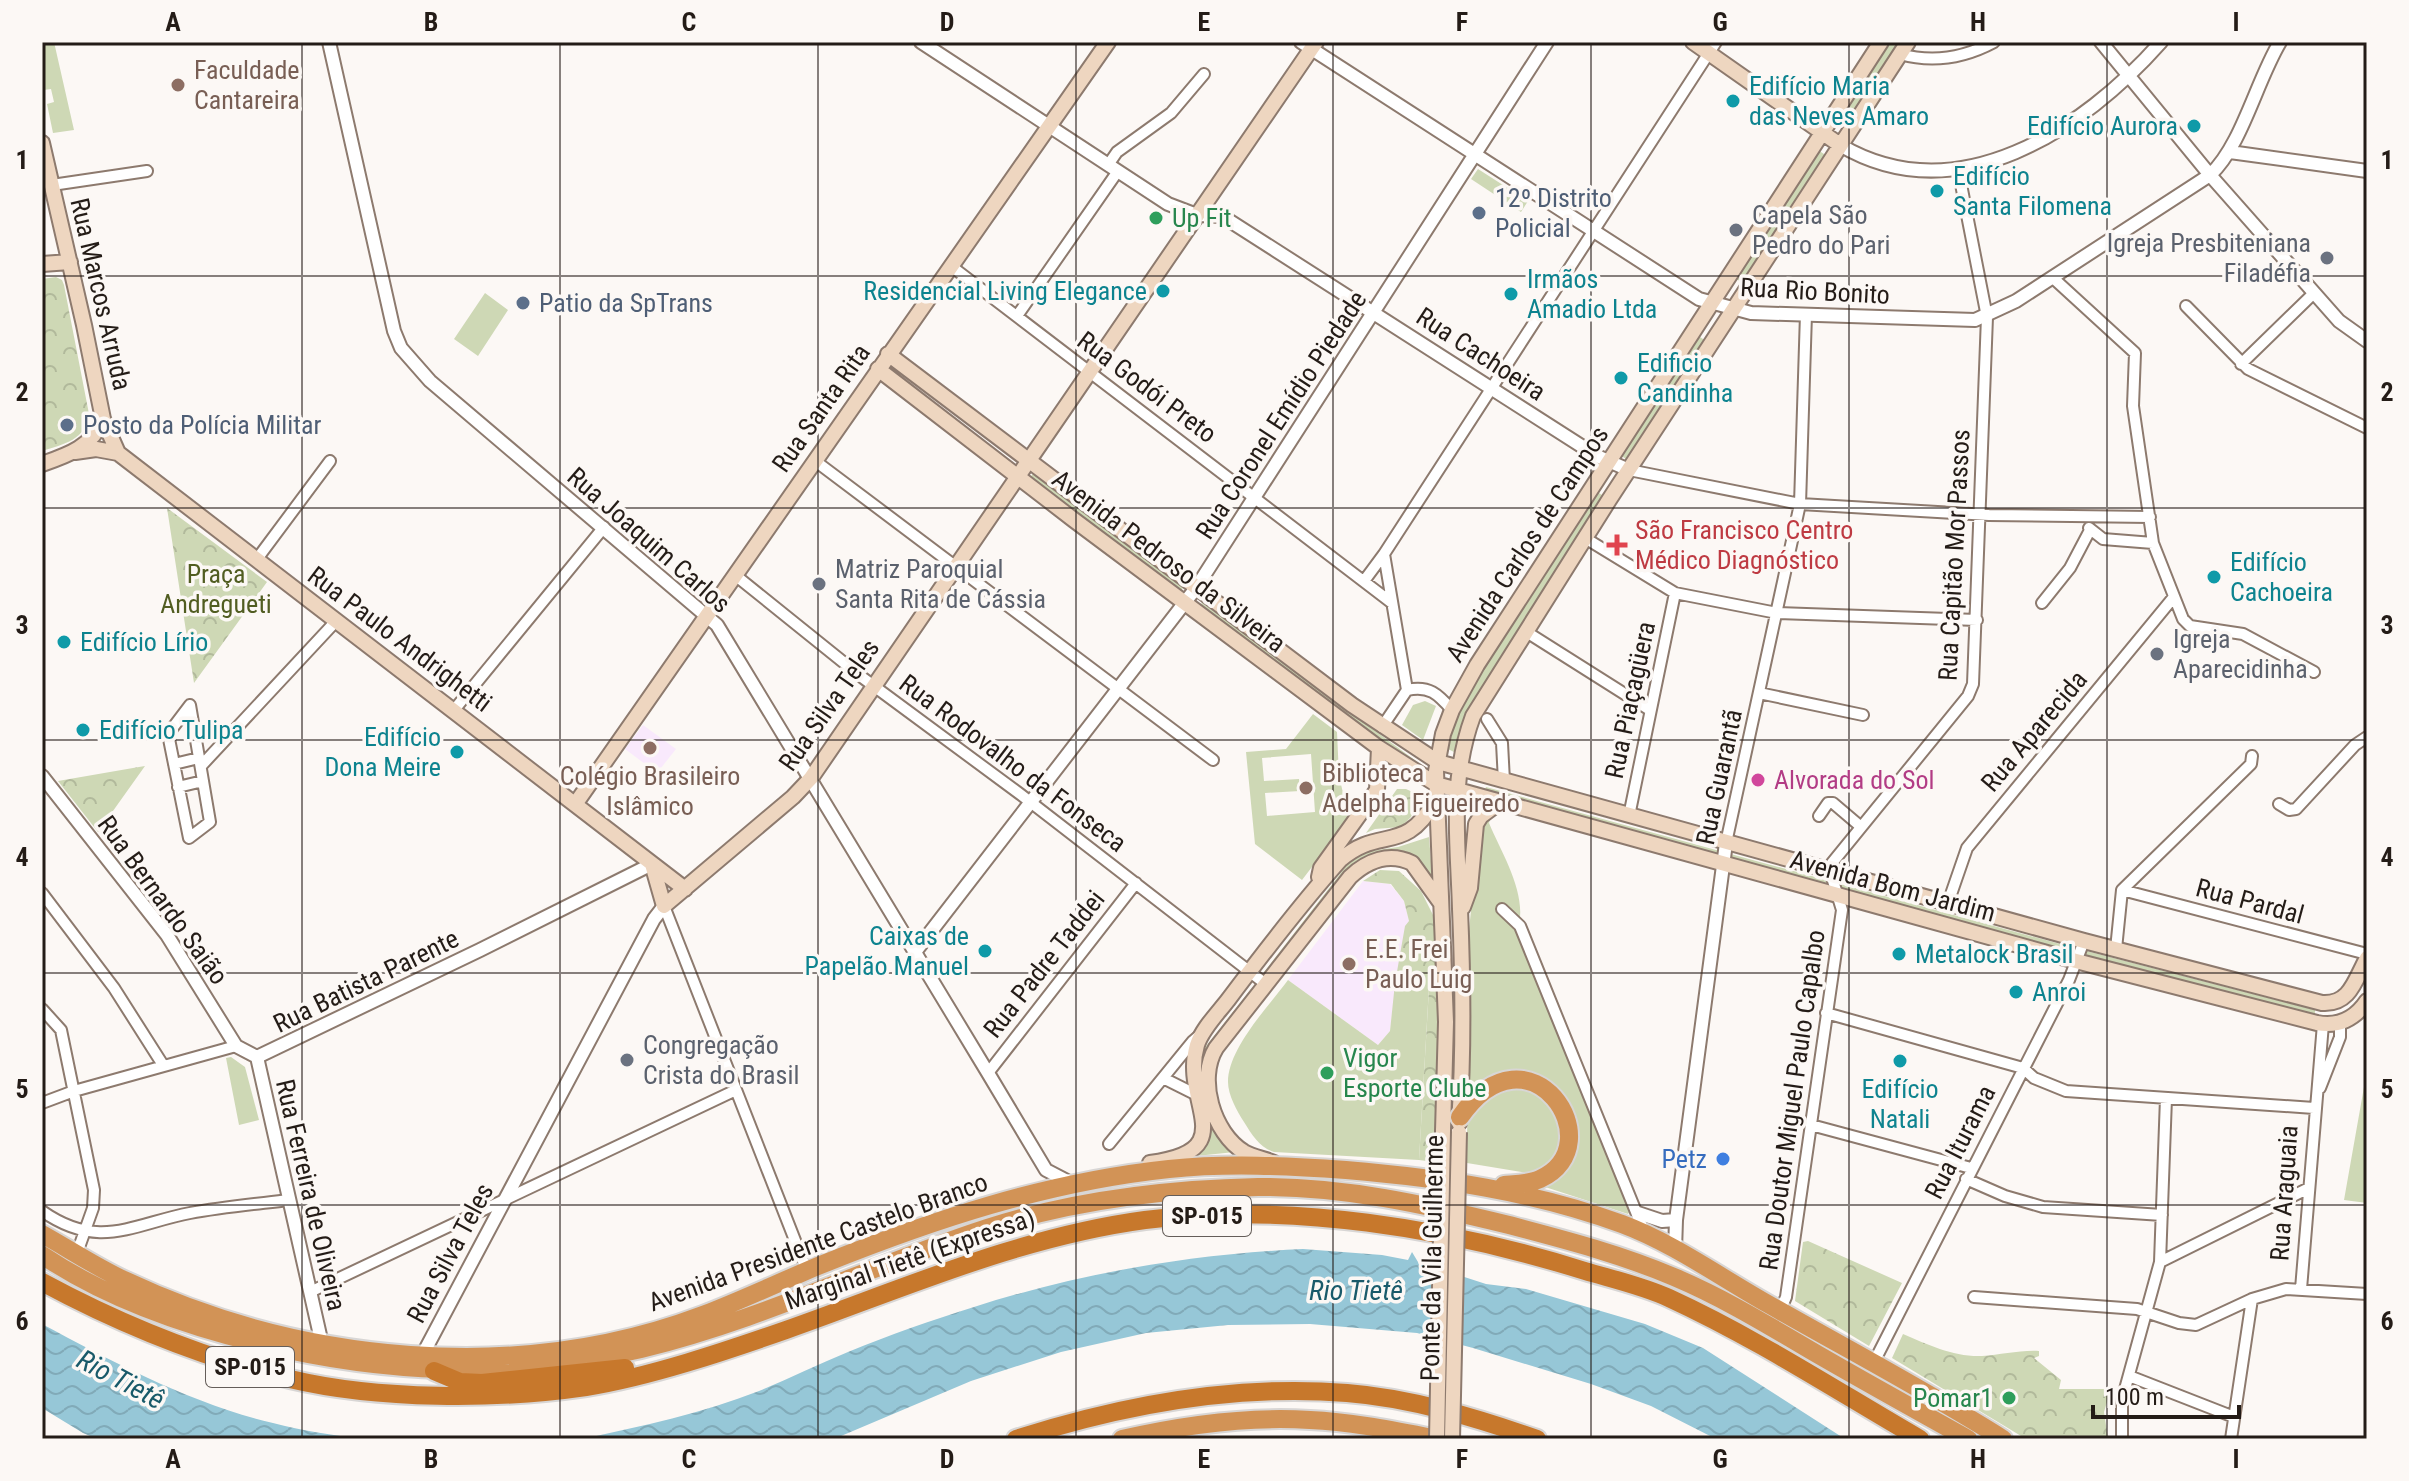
<svg xmlns="http://www.w3.org/2000/svg" width="2409" height="1481" font-family="'Roboto Condensed',sans-serif">
<style>
.education{fill:#f9e9fc}
.green{fill:#ced8b5;fill-rule:evenodd}
.forest{fill:url(#forest-crowns)}
.water{fill:url(#water-waves)}
.lines{fill:none;stroke-linecap:round;stroke-linejoin:round}
.minor-casing{stroke:#8d7a6e;stroke-width:14}
.tertiary-casing{stroke:#8d7a6e;stroke-width:16}
.secondary-casing{stroke:#8d7a6e;stroke-width:18}
.trunk-casing{stroke:#d8d6d5;stroke-width:22}
.motorway-casing{stroke:#d8d6d5;stroke-width:22}
.minor{stroke:#fff;stroke-width:10}
.tertiary{stroke:#fff;stroke-width:12}
.secondary{stroke:#eed6c0;stroke-width:14}
.trunk{stroke:#d29356;stroke-width:18}
.motorway{stroke:#c7782c;stroke-width:18}
.secondary-bridge-casing{stroke:#8d7a6e;stroke-width:18;stroke-linecap:butt}
.secondary-bridge{stroke:#eed6c0;stroke-width:14}
.grid{fill:none;stroke:#241c17;stroke-width:2;stroke-opacity:0.55}
.education-dot{fill:#8d6e63;stroke:#fcf8f5;stroke-width:3}
.culture-dot{fill:#0f9aa8;stroke:#fcf8f5;stroke-width:3}
.service-dot{fill:#5c6f8a;stroke:#fcf8f5;stroke-width:3}
.leisure-dot{fill:#2e9e5b;stroke:#fcf8f5;stroke-width:3}
.worship-dot{fill:#6b7280;stroke:#fcf8f5;stroke-width:3}
.health-dot{fill:#e0444e;stroke:#fcf8f5;stroke-width:3}
.hotel-dot{fill:#d1479c;stroke:#fcf8f5;stroke-width:3}
.shop-dot{fill:#3f7fe0;stroke:#fcf8f5;stroke-width:3}
.labels{text-anchor:middle;stroke-width:7;stroke-linejoin:round;paint-order:stroke}
.shield{fill:#fcf8f5;stroke:#655e5a;stroke-width:2}
.shield-label{font-size:24px;font-weight:bold;fill:#241c17}
.education-label{font-size:26px;fill:#785e54;stroke:#fcf8f5;text-anchor:start}
.culture-label{font-size:26px;fill:#0d838f;stroke:#fcf8f5;text-anchor:start}
.service-label{font-size:26px;fill:#4e5e75;stroke:#fcf8f5;text-anchor:start}
.worship-label{font-size:26px;fill:#5b616d;stroke:#fcf8f5;text-anchor:start}
.leisure-label{font-size:26px;fill:#27864d;stroke:#fcf8f5;text-anchor:start}
.street-label{font-size:26px;fill:#241c17;stroke:#fcf8f5}
.health-label{font-size:26px;fill:#be3a42;stroke:#fcf8f5;text-anchor:start}
.park-label{font-size:26px;fill:#515d21;stroke:#fcf8f5}
.hotel-label{font-size:26px;fill:#b23c85;stroke:#fcf8f5;text-anchor:start}
.shop-label{font-size:26px;fill:#366cbe;stroke:#fcf8f5;text-anchor:end}
.water-label{font-size:28px;font-style:italic;fill:#195a6a;stroke:#fcf8f5}
.neatline{fill:none;stroke:#241c17;stroke-width:3}
.grid-label{font-size:26px;text-anchor:middle;font-weight:bold;fill:#241c17}
</style>
<defs>
<pattern id="forest-crowns" width="20" height="18" patternUnits="userSpaceOnUse" patternTransform="scale(2)"><rect width="20" height="18" fill="#ced8b5"/><path d="M2 6a3 3 0 1 1 6 0M12 15a3 3 0 1 1 6 0" fill="none" stroke="#b1b99b"/></pattern>
<pattern id="water-waves" width="16" height="10" patternUnits="userSpaceOnUse" patternTransform="scale(2)"><rect width="16" height="10" fill="#96c7d7"/><path d="M0 5q4-4 8 0t8 0" fill="none" stroke="#81aab8"/></pattern>
</defs>
<rect width="100%" height="100%" fill="#fcf8f5"/>
<path class="education" d="M643 725 676 749 657 773 625 749Z
M1363 881 1390 884 1404 901 1409 921 1396 981 1390 1031 1378 1045 1288 980Z"/>
<path class="green" d="M42 42H54L74 130 53 133 47 104 54 102 51 89 44 90Z
M1888 42H1901L1846 127 1837 121Z
M1818 150 1827 156 1744 283 1734 278Z
M1478 169 1528 201 1521 212 1471 179Z
M485 293 508 310 478 356 454 339Z
M1697 335 1706 341 1629 461 1620 455Z
M1033 474 1183 586 1182 590 1030 477Z
M1596 491 1605 497 1480 692 1468 713 1456 753 1446 748 1459 707 1471 686Z
M1201 602 1416 761V764L1414 765 1203 608Z
M1425 701 1436 706 1423 740 1402 725 1413 705Z
M1313 714 1337 732 1339 776 1348 814 1347 821 1302 880 1255 844 1246 752 1286 749ZM1311 754 1315 812 1267 816 1265 793 1300 791 1299 779 1264 781 1262 758Z
M1486 787 2071 947 2315 1010V1014L2313 1016 2079 955 1485 790Z
M1482 807 1501 810 1492 813 1489 823C1502 854 1526 891 1519 925L1628 1205 1630 1211 1628 1214 1539 1185 1533 1174 1467 1163 1468 939Z
M1429 837 1433 885C1407 853 1394 839 1355 866L1267 974 1264 972 1347 865 1364 852 1398 847Z
M1288 980 1378 1045 1390 1031 1395 983 1429 987 1419 1160 1274 1152C1260 1148 1252 1135 1244 1122 1237 1111 1228 1095 1228 1082 1228 1048 1269 1006 1288 980Z
M1251 989 1253 990 1205 1064 1235 1152 1196 1156 1205 1142 1198 1076 1203 1050Z
M231 1057 245 1067 259 1120 239 1125 226 1058Z
M2367 1070V1203L2344 1200Z"/>
<path class="forest" d="M56 277 62 280 64 285 89 414C86 440 64 444 42 451V279Z
M167 508 267 582 194 683Z
M145 766 98 832 58 781 133 768Z
M1397 789H1406L1419 795 1411 817 1401 827 1375 829 1366 833Z
M1380 870 1399 871 1421 891 1434 917 1438 1024 1434 1162 1419 1160 1429 988 1395 983 1405 926 1409 921 1404 901 1391 884 1363 881Z
M1808 1241 1902 1283 1869 1346 1795 1301 1803 1242Z
M1903 1334C1929 1345 1953 1357 1982 1356 2001 1355 2019 1350 2039 1351V1356L2034 1358 2061 1380 2059 1389H2111L2104 1412 2108 1439H2026L1892 1358Z"/>
<path class="water" d="M1303 1249 1382 1255 1408 1260 1412 1252 1418 1262 1486 1284 1526 1289 1645 1324 1703 1348 1845 1439H1716L1651 1406 1591 1384 1473 1348 1417 1333 1310 1324 1228 1325 1146 1333 1061 1352 971 1381 834 1439H583C642 1426 703 1413 759 1391 789 1379 818 1364 848 1352 889 1335 932 1320 974 1307 1080 1273 1192 1254 1303 1249Z
M42 1324C115 1363 192 1404 273 1423 302 1431 333 1435 363 1439H97L83 1433 42 1408Z"/>
<g class="lines">
<g class="minor-casing">
<path id="minor" d="M1900 54C1932 63 1964 58 1994 42
M1108 165 1117 152 1171 113 1204 74
M52 185 147 171
M951 266 1392 603
M2052 277 2135 353 2133 406 2153 543 2183 619 2190 626 2243 634 2314 672
M2186 306 2248 369 2367 428
M1017 316 1118 171
M2241 364 2314 293
M814 460 1213 760
M1629 470 1800 504 1989 515 2150 517
M2089 528 2103 539 2153 543
M1585 538 1675 593 1777 613 1977 620
M257 559 330 461
M735 575 863 678 1020 794 1267 985
M1364 581 1384 554
M2042 603 2070 568 2090 530
M1525 631 1650 710
M1407 690 1384 554 1716 42
M1759 693 1863 715
M190 705 210 822 189 838 168 734Z
M454 710 604 527
M1487 719 1502 743 1504 781
M1382 727 1407 690C1429 685 1438 694 1452 710
M174 764 199 758
M201 766 337 620
M178 787 203 781
M2279 804 2289 810 2296 809 2355 745 2367 737
M1629 816 1675 593
M1819 816 1828 803H1833L1860 826
M1726 843 1800 504 1806 314
M2122 890 2367 954
M42 893 114 988 163 1065
M1948 903 1967 848 2173 598
M664 906 807 1271
M1502 909 1520 926 1645 1234
M2116 949 2122 890 2251 764 2252 756
M42 1009 61 1030 94 1190 93 1208 77 1253
M1826 1013 2023 1068 2034 1078 2066 1091 2314 1108
M988 1073 1136 883
M1163 1078 1197 1095
M2320 1088 2340 1037V1023
M42 1103 74 1091 236 1046
M1811 1125 1971 1168
M1109 1144 1193 1041 1200 1035
M1966 1179 2005 1196 2043 1207 2162 1215
M42 1211C99 1251 133 1224 190 1213 223 1207 256 1204 289 1200
M2160 1262 2309 1188
M2301 1289 2323 1024
M310 1292 736 1090
M1974 1297 2137 1309 2179 1323 2196 1325 2252 1299 2286 1289 2367 1294
M1780 1311 1786 1297 1842 910 1830 871 1832 863 1968 696 1973 684 1987 317 1958 169
M1873 1364 2069 980 2084 941
M2129 1376 2234 1417
M2122 1439V1400L2160 1262 2166 1098
M2231 1439 2252 1299"/>
</g>
<g class="tertiary-casing">
<path id="tertiary" d="M329 42 394 331 401 348 430 381 717 625 988 1073 1046 1170 1071 1183
M921 42 1168 204 1197 215 1222 216 1597 456 1629 470
M1301 42 1699 299 1751 313 1975 320 2016 301 2210 175C2242 145 2256 82 2280 42
M2101 42 2210 175 2339 321 2367 341
M1840 145C1957 214 2083 130 2161 42
M2230 152 2367 171
M42 776 167 935 236 1046 257 1057
M915 952 1196 588 1547 42
M257 1057 480 950 652 864
M257 1057 322 1344
M1638 1213 1662 1221 1676 1220
M1675 1250 1676 1220 1726 843
M423 1354 654 919 664 906"/>
</g>
<g class="secondary-casing">
<path id="secondary" d="M1693 42 1840 145
M42 143 84 325 103 419 118 453
M42 264 70 262
M888 354 1352 705 1438 762 2084 941 2322 1003C2350 1005 2355 980 2367 958
M878 369 1074 520 1379 748 1436 784 2076 961 2317 1023C2338 1027 2355 1019 2367 1001
M75 452 96 449 118 453 685 889
M42 464C68 455 92 447 103 419
M576 803 1108 42
M652 864 664 906 793 797 811 778 1316 42
M1319 877 1321 868 1377 790 1379 748
M1463 907 1470 888 1476 824 1481 816 1500 802
M1459 1123C1464 1052 1463 980 1460 909 1458 841 1449 781 1473 716L1609 500 1908 42
M1443 1131 1446 1022 1436 771 1443 734 1452 710 1477 665 1881 42
M1150 1163C1245 1150 1180 1103 1197 1045 1202 1029 1218 1013 1228 1000 1264 952 1301 904 1340 860 1380 825 1404 856 1435 801
M1274 1163C1265 1159 1253 1157 1244 1152 1213 1133 1197 1079 1216 1048L1350 877C1367 861 1389 852 1412 863L1440 902"/>
</g>
<g class="trunk-casing">
<path id="trunk" d="M1460 1117C1529 1017 1615 1145 1540 1179 1529 1184 1516 1184 1504 1185
M42 1234C69 1249 96 1267 124 1280 300 1363 518 1385 703 1315 742 1300 780 1282 818 1266 932 1220 1046 1182 1169 1169 1228 1163 1287 1166 1346 1170 1440 1178 1532 1191 1622 1224 1673 1243 1720 1277 1768 1304 1847 1349 1927 1391 2003 1439
M42 1255C115 1304 203 1332 288 1350 405 1375 524 1377 641 1349 761 1320 870 1266 987 1228 1074 1200 1167 1189 1258 1187 1343 1186 1427 1205 1509 1225 1566 1240 1620 1254 1674 1277 1724 1298 1771 1327 1817 1354 1867 1383 1918 1411 1968 1439
M1122 1439C1183 1425 1247 1416 1310 1420 1353 1422 1396 1431 1438 1439"/>
</g>
<g class="motorway-casing">
<path id="motorway" d="M42 1282C120 1324 204 1358 290 1379 378 1400 497 1400 586 1387 649 1377 726 1351 786 1330 905 1288 1019 1237 1145 1220 1287 1202 1449 1228 1585 1271 1612 1279 1643 1286 1669 1298 1756 1338 1837 1391 1920 1439
M434 1371 460 1382 482 1383 625 1368
M1016 1439C1122 1405 1235 1384 1347 1393 1411 1398 1477 1418 1537 1439"/>
</g>
<use href="#minor" class="minor"/>
<use href="#tertiary" class="tertiary"/>
<use href="#secondary" class="secondary"/>
<use href="#trunk" class="trunk"/>
<use href="#motorway" class="motorway"/>
<g class="secondary-bridge-casing">
<path id="secondary-bridge" d="M1437 1439 1443 1131
M1452 1439 1459 1132"/>
</g>
<use href="#secondary-bridge" class="secondary-bridge"/>
</g>
<path class="grid" d="M302 42V1439M560 42V1439M818 42V1439M1076 42V1439M1333 42V1439M1591 42V1439M1849 42V1439M2107 42V1439M42 276H2367M42 508H2367M42 740H2367M42 973H2367M42 1205H2367"/>
<g class="education-dot">
<circle cx="178" cy="85" r="8"/>
<circle cx="650" cy="748" r="8"/>
<circle cx="1306" cy="788" r="8"/>
<circle cx="1349" cy="964" r="8"/>
</g>
<g class="culture-dot">
<circle cx="1733" cy="101" r="8"/>
<circle cx="2194" cy="126" r="8"/>
<circle cx="1937" cy="191" r="8"/>
<circle cx="1163" cy="291" r="8"/>
<circle cx="1511" cy="294" r="8"/>
<circle cx="1621" cy="378" r="8"/>
<circle cx="2214" cy="577" r="8"/>
<circle cx="64" cy="642" r="8"/>
<circle cx="83" cy="730" r="8"/>
<circle cx="457" cy="752" r="8"/>
<circle cx="985" cy="951" r="8"/>
<circle cx="1899" cy="954" r="8"/>
<circle cx="2016" cy="992" r="8"/>
<circle cx="1900" cy="1061" r="8"/>
</g>
<g class="service-dot">
<circle cx="1479" cy="213" r="8"/>
<circle cx="523" cy="303" r="8"/>
<circle cx="67" cy="425" r="8"/>
</g>
<g class="leisure-dot">
<circle cx="1156" cy="218" r="8"/>
<circle cx="1327" cy="1073" r="8"/>
<circle cx="2009" cy="1398" r="8"/>
</g>
<g class="worship-dot">
<circle cx="1736" cy="230" r="8"/>
<circle cx="2327" cy="258" r="8"/>
<circle cx="819" cy="584" r="8"/>
<circle cx="2157" cy="654" r="8"/>
<circle cx="627" cy="1060" r="8"/>
</g>
<path class="health-dot" d="M1613 533h8v8h8v8h-8v8h-8v-8h-8v-8h8z"/>
<circle class="hotel-dot" cx="1758" cy="780" r="8"/>
<circle class="shop-dot" cx="1723" cy="1159" r="8"/>
<g class="labels">
<g class="shield">
<rect x="1163" y="1196" width="88" height="40" rx="6"/>
<rect x="206" y="1347" width="88" height="40" rx="6"/>
</g>
<g class="shield-label">
<text x="1207" y="1224">SP-015</text>
<text x="250" y="1375">SP-015</text>
</g>
<g class="education-label">
<text x="194" y="79">Faculdade<tspan x="194" dy="30">Cantareira</tspan></text>
<text x="1322" y="782">Biblioteca<tspan x="1322" dy="30">Adelpha Figueiredo</tspan></text>
<text x="650" y="785" text-anchor="middle">Colégio Brasileiro<tspan x="650" dy="30">Islâmico</tspan></text>
<text x="1365" y="958">E.E. Frei<tspan x="1365" dy="30">Paulo Luig</tspan></text>
</g>
<g class="culture-label">
<text x="1749" y="95">Edifício Maria<tspan x="1749" dy="30">das Neves Amaro</tspan></text>
<text x="2178" y="135" text-anchor="end">Edifício Aurora</text>
<text x="1953" y="185">Edifício<tspan x="1953" dy="30">Santa Filomena</tspan></text>
<text x="1527" y="288">Irmãos<tspan x="1527" dy="30">Amadio Ltda</tspan></text>
<text x="1147" y="300" text-anchor="end">Residencial Living Elegance</text>
<text x="1637" y="372">Edificio<tspan x="1637" dy="30">Candinha</tspan></text>
<text x="2230" y="571">Edifício<tspan x="2230" dy="30">Cachoeira</tspan></text>
<text x="80" y="651">Edifício Lírio</text>
<text x="99" y="739">Edifício Tulipa</text>
<text x="441" y="746" text-anchor="end">Edifício<tspan x="441" dy="30">Dona Meire</tspan></text>
<text x="969" y="945" text-anchor="end">Caixas de<tspan x="969" dy="30">Papelão Manuel</tspan></text>
<text x="1915" y="963">Metalock Brasil</text>
<text x="2032" y="1001">Anroi</text>
<text x="1900" y="1098" text-anchor="middle">Edifício<tspan x="1900" dy="30">Natali</tspan></text>
</g>
<g class="service-label">
<text x="1495" y="207">12º Distrito<tspan x="1495" dy="30">Policial</tspan></text>
<text x="539" y="312">Patio da SpTrans</text>
<text x="83" y="434">Posto da Polícia Militar</text>
</g>
<g class="worship-label">
<text x="1752" y="224">Capela São<tspan x="1752" dy="30">Pedro do Pari</tspan></text>
<text x="2311" y="252" text-anchor="end">Igreja Presbiteniana<tspan x="2311" dy="30">Filadéfia</tspan></text>
<text x="835" y="578">Matriz Paroquial<tspan x="835" dy="30">Santa Rita de Cássia</tspan></text>
<text x="2173" y="648">Igreja<tspan x="2173" dy="30">Aparecidinha</tspan></text>
<text x="643" y="1054">Congregação<tspan x="643" dy="30">Crista do Brasil</tspan></text>
</g>
<g class="leisure-label">
<text x="1172" y="227">Up Fit</text>
<text x="1343" y="1067">Vigor<tspan x="1343" dy="30">Esporte Clube</tspan></text>
<text x="1993" y="1407" text-anchor="end">Pomar1</text>
</g>
<g class="street-label">
<text transform="translate(1815 291) rotate(3)" y="9">Rua Rio Bonito</text>
<text transform="translate(101 294) rotate(77)" y="9">Rua Marcos Arruda</text>
<text transform="translate(1481 354) rotate(33)" y="9">Rua Cachoeira</text>
<text transform="translate(1147 387) rotate(37)" y="9">Rua Godói Preto</text>
<text transform="translate(821 408) rotate(-55)" y="9">Rua Santa Rita</text>
<text transform="translate(1281 415) rotate(-57)" y="9">Rua Coronel Emídio Piedade</text>
<text transform="translate(649 540) rotate(41)" y="9">Rua Joaquim Carlos</text>
<text transform="translate(1527 544) rotate(-57)" y="9">Avenida Carlos de Campos</text>
<text transform="translate(1954 555) rotate(-87)" y="9">Rua Capitão Mor Passos</text>
<text transform="translate(1169 561) rotate(37)" y="9">Avenida Pedroso da Silveira</text>
<text transform="translate(400 639) rotate(37)" y="9">Rua Paulo Andrighetti</text>
<text transform="translate(1630 700) rotate(-78)" y="9">Rua Piaçagüera</text>
<text transform="translate(829 705) rotate(-55)" y="9">Rua Silva Teles</text>
<text transform="translate(2034 731) rotate(-50)" y="9">Rua Aparecida</text>
<text transform="translate(1013 763) rotate(37)" y="9">Rua Rodovalho da Fonseca</text>
<text transform="translate(1719 777) rotate(-78)" y="9">Rua Guarantã</text>
<text transform="translate(1893 886) rotate(15)" y="9">Avenida Bom Jardim</text>
<text transform="translate(163 900) rotate(54)" y="9">Rua Bernardo Saião</text>
<text transform="translate(2250 901) rotate(15)" y="9">Rua Pardal</text>
<text transform="translate(1044 964) rotate(-52)" y="9">Rua Padre Taddei</text>
<text transform="translate(366 981) rotate(-26)" y="9">Rua Batista Parente</text>
<text transform="translate(1792 1100) rotate(-82)" y="9">Rua Doutor Miguel Paulo Capalbo</text>
<text transform="translate(1960 1142) rotate(-63)" y="9">Rua Iturama</text>
<text transform="translate(2284 1193) rotate(-86)" y="9">Rua Araguaia</text>
<text transform="translate(311 1195) rotate(77)" y="9">Rua Ferreira de Oliveira</text>
<text transform="translate(818 1242) rotate(-20)" y="9">Avenida Presidente Castelo Branco</text>
<text transform="translate(450 1253) rotate(-62)" y="9">Rua Silva Teles</text>
<text transform="translate(1432 1258) rotate(-89)" y="9">Ponte da Vila Guilherme</text>
<text transform="translate(910 1259) rotate(-19)" y="9">Marginal Tietê (Expressa)</text>
</g>
<g class="health-label">
<text x="1635" y="539">São Francisco Centro<tspan x="1635" dy="30">Médico Diagnóstico</tspan></text>
</g>
<g class="park-label">
<text x="216" y="583">Praça<tspan x="216" dy="30">Andregueti</tspan></text>
</g>
<g class="hotel-label">
<text x="1774" y="789">Alvorada do Sol</text>
</g>
<g class="shop-label">
<text x="1707" y="1168">Petz</text>
</g>
<g class="water-label">
<text x="1356" y="1300">Rio Tietê</text>
<text transform="translate(121 1379) rotate(28)" y="10">Rio Tietê</text>
</g>
</g>
<rect width="2409" height="1481" fill="none" stroke="#fcf8f5" stroke-width="88"/>
<path d="M2093 1405v12h146v-12" fill="none" stroke="#241c17" stroke-width="4"/>
<text x="2105" y="1405" font-size="24" fill="#241c17" stroke="#fcf8f5" stroke-width="6" paint-order="stroke">100 m</text>
<rect x="44" y="44" width="2321" height="1393" class="neatline"/>
<g class="grid-label">
<text x="173" y="31">A</text>
<text x="431" y="31">B</text>
<text x="689" y="31">C</text>
<text x="947" y="31">D</text>
<text x="1204" y="31">E</text>
<text x="1462" y="31">F</text>
<text x="1720" y="31">G</text>
<text x="1978" y="31">H</text>
<text x="2236" y="31">I</text>
<text x="22" y="169">1</text>
<text x="2387" y="169">1</text>
<text x="22" y="401">2</text>
<text x="2387" y="401">2</text>
<text x="22" y="634">3</text>
<text x="2387" y="634">3</text>
<text x="22" y="866">4</text>
<text x="2387" y="866">4</text>
<text x="22" y="1098">5</text>
<text x="2387" y="1098">5</text>
<text x="22" y="1330">6</text>
<text x="2387" y="1330">6</text>
<text x="173" y="1468">A</text>
<text x="431" y="1468">B</text>
<text x="689" y="1468">C</text>
<text x="947" y="1468">D</text>
<text x="1204" y="1468">E</text>
<text x="1462" y="1468">F</text>
<text x="1720" y="1468">G</text>
<text x="1978" y="1468">H</text>
<text x="2236" y="1468">I</text>
</g>
</svg>
